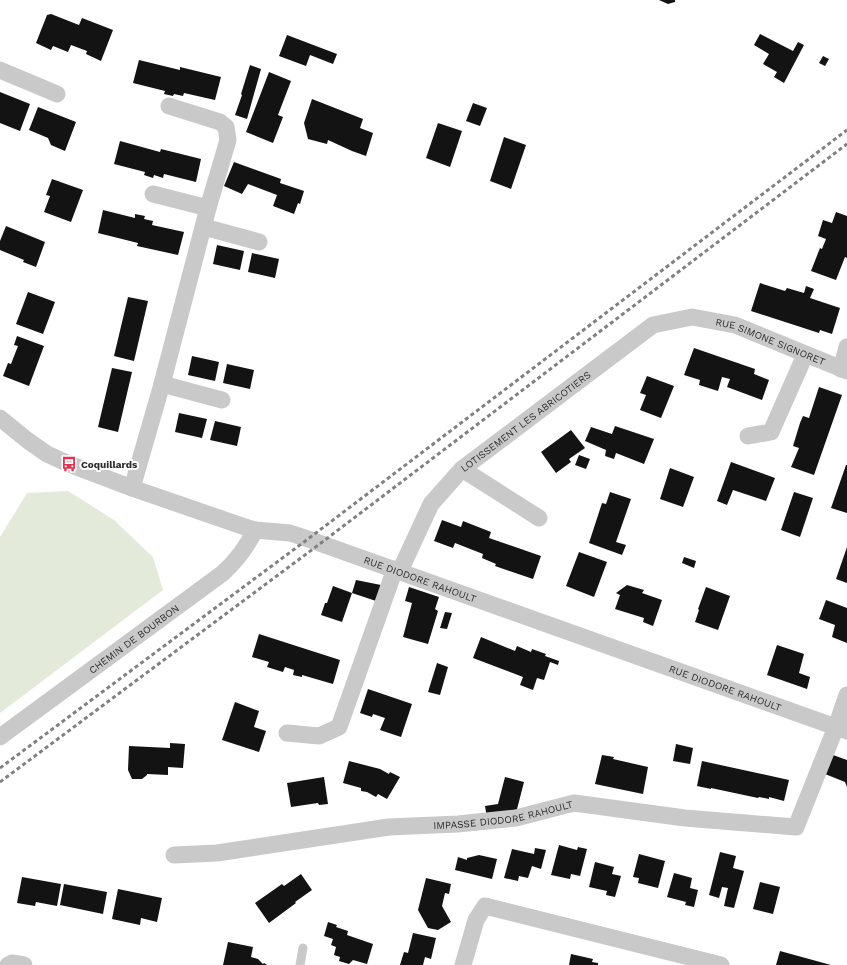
<svg xmlns="http://www.w3.org/2000/svg" width="847" height="965" font-family="'Work Sans',sans-serif">
<style>
.green{fill:#e4eada}
.building{fill:#131313}
.lines{fill:none;stroke-linecap:round;stroke-linejoin:round}
.service{stroke:#c9c9c9;stroke-width:9}
.minor{stroke:#c9c9c9;stroke-width:17}
.rail{stroke:#818181;stroke-width:3;stroke-dasharray:4 3;stroke-linecap:butt}
.labels{text-anchor:middle;stroke-width:4;stroke-linejoin:round;paint-order:stroke}
.street-label{font-size:10px;fill:#2c2c2c;stroke:#fff}
.poi-label{font-size:10px;font-weight:bold;fill:#2c2c2c;stroke:#fff;text-anchor:start}
</style>
<rect width="100%" height="100%" fill="#fff"/>
<path class="green" d="M68 491 114 520 153 557 163 590 0 713V537L27 493Z"/>
<path class="building" d="M659 0H675V2L668 4Z
M51 14 79 25 82 18 113 30 101 61 86 54 87 51 71 45 68 52 53 46 51 50 36 43 47 15Z
M760 34 793 51 798 42 804 45 784 83 774 77 777 72 763 64 769 54 754 45Z
M287 35 337 54 333 64 310 55 306 66 279 56Z
M823 56 829 59 825 66 819 63Z
M139 60 180 70V67L221 77 215 100 184 93 183 96 174 94 173 96 164 94 165 91 133 83Z
M250 65 261 69 247 119 235 115 242 95 241 94Z
M269 72 291 81 278 115 283 117 273 143 246 132Z
M0 92 30 104 20 131 0 123Z
M312 99 363 119 360 128 373 133 366 156 352 151 328 140 327 144 308 139 304 123Z
M473 103 487 108 480 126 466 121Z
M38 107 76 122 65 151 51 145 48 138 29 130Z
M438 123 462 131 450 167 426 158Z
M504 137 526 145 511 189 490 181Z
M120 141 160 152 161 149 201 159 196 182 164 174 163 178 154 175 153 178 144 175 145 172 114 164Z
M234 162 281 179 280 183 304 191 300 204 298 203 294 214 273 206 277 195 248 184 242 194 224 186Z
M52 179 83 190 71 222 44 212 50 196 46 195Z
M103 210 135 218V214L145 216 144 219 153 221 152 225 184 232 178 255 137 246 138 243 98 233Z
M836 212 847 216V258L845 257 836 280 811 271 820 248 822 249 826 239 818 236 823 220 832 223Z
M6 226 45 242 36 267 23 262 24 260 0 250V241Z
M217 245 244 251 240 270 213 264Z
M252 253 279 259 275 278 248 272Z
M760 283 785 291 787 288 804 293 806 286 814 289 810 298 840 308 832 334 820 330 819 333 751 311Z
M28 292 55 302 43 334 16 324Z
M128 297 148 301 134 361 114 356Z
M17 336 44 346 29 386 3 376 8 363 11 364 18 346 14 345Z
M694 348 755 369 754 374 769 380 762 400 727 387 730 379 722 377 718 391 699 385 700 380 684 375Z
M192 356 219 362 215 381 188 375Z
M227 364 254 370 250 389 223 383Z
M112 368 132 372 118 432 98 427Z
M647 376 674 386 661 418 640 410 646 395 640 393Z
M819 387 842 395 814 475 791 467 799 448 793 446 800 423 803 416 809 418Z
M179 413 207 419 202 438 175 432Z
M215 421 241 427 237 446 210 440Z
M615 426 654 439 644 464 616 453 614 459 605 456 606 450 585 441 591 427 612 434Z
M571 430 585 448 569 459 571 462 556 473 541 452Z
M579 455 590 459 586 469 575 465Z
M731 462 775 478 766 501 733 490 727 505 717 501Z
M846 465H847V513L831 508Z
M670 468 694 477 683 507 660 499Z
M610 492 631 499 616 542 626 545 622 555 589 543 602 503 606 504Z
M794 492 813 498 800 537 781 530Z
M442 520 461 527 463 521 491 532 489 538 541 556 533 579 495 566 496 564 482 558 483 554 455 543 453 548 434 541Z
M847 547V583L836 579Z
M579 552 607 562 594 597 566 586Z
M684 557 696 561 694 568 682 563Z
M356 580 381 585 376 601 352 593 342 622 321 615 325 603H327L333 586 352 593Z
M627 585 644 590 642 593 662 600 653 626 643 622 644 618 615 609 620 595 616 593Z
M409 587 439 597 435 609 438 611 428 644 403 637 412 603 405 601Z
M706 587 730 596 718 630 695 622 699 610 698 609Z
M826 600 847 608V643L832 637 835 625 819 619Z
M445 612 452 613 447 629 440 628Z
M259 634 340 660 333 684 302 675V677L293 675 294 670 285 667 283 672 267 667 269 662 252 657Z
M481 637 515 651 517 646 531 652 532 649 546 654 545 656 559 661 558 665 550 662 544 680 537 678 533 690 520 685 523 677 473 658Z
M777 645 804 654 799 673 810 677 807 689 767 675Z
M437 663 448 667 440 695 428 692Z
M368 689 412 704 401 737 380 730 385 718 373 714 372 717 360 713Z
M235 702 259 711 254 727 266 731 259 752 222 740Z
M170 743 185 744 183 768 168 767V775L147 774V775L142 779H132L128 770 129 746 170 748Z
M676 744 693 748 690 764 673 761Z
M602 755 614 757 613 759 648 767 643 794 595 784Z
M833 755 847 760V787L845 782 825 774Z
M349 761 380 769 389 774 390 772 400 777 387 799 378 794 376 797 367 792 361 791V788L343 783Z
M702 761 789 780 784 801 769 797V799L759 797 758 798 711 788V789L697 786Z
M324 777 328 804 319 805 318 803 291 807 287 783Z
M505 777 524 782 515 817 487 818 485 806 498 804Z
M559 845 577 850 578 847 587 849 580 876 571 874 570 879 551 875Z
M535 848 546 850 541 869 532 866 528 878 519 876 518 881 504 878 512 849 534 854Z
M720 852 736 856 733 868 744 871 734 908 724 906 728 888 722 887 719 898 709 895Z
M639 854 665 861 658 888 638 883 639 878 633 877Z
M479 855 497 859 492 879 455 870 458 857 467 860V858Z
M595 862 614 867 612 874 621 876 615 897 606 895 607 891 589 887Z
M674 873 692 878 690 888 698 890 694 907 685 905 686 902 667 897Z
M301 874 312 890 295 902 296 903 269 923 255 903 282 884 284 886Z
M22 877 61 884 57 906 36 902 35 906 17 903Z
M426 878 451 884 449 894 445 893 442 906 451 922 438 930 428 928 418 910Z
M760 882 780 887 773 914 753 909Z
M64 884 107 892 103 914 60 905Z
M118 889 162 898 157 922 141 918 140 925 112 919Z
M328 922 337 925 336 927 348 931 347 935 373 944 367 964 353 960 349 964 339 961 340 957 334 955 336 947 331 945 333 939 324 936Z
M413 933 436 938 431 959 425 957 423 965H400L404 952 408 953Z
M228 942 253 947 251 957 258 959 263 964 264 963 267 965H223Z
M780 951 831 965H776Z
M571 954 593 959 592 962 598 963V965H569Z"/>
<g class="lines">
<path class="service" d="M300 965 303 948"/>
<g class="minor">
<path d="M0 70 57 94"/>
<path d="M153 194 208 208"/>
<path d="M204 227 259 242"/>
<path d="M841 369 847 347"/>
<path d="M162 384 222 400"/>
<path id="s1" d="M0 418 27 440 47 454 69 464 132 488 245 527 255 530 290 533 308 539 847 731"/>
<path d="M748 436 771 432 805 355"/>
<path d="M462 469 539 518"/>
<path d="M132 488 162 384 208 208 228 140 226 127 220 122 169 106"/>
<path id="s2" d="M400 571 431 504 462 469 653 325 692 317 735 325 847 371"/>
<path d="M287 733 319 736 339 727 395 569"/>
<path id="s3" d="M0 737 223 573C237 560 247 547 255 530"/>
<path id="s4" d="M174 855 217 853 389 827 458 824 516 818 574 803 685 818 796 827 836 727 847 695"/>
<path d="M8 965 12 963 24 965"/>
<path d="M463 965 476 920 485 906 721 965"/>
</g>
<path class="rail" d="M0 768 308 539 847 130
M0 782 321 543 847 144"/>
</g>
<defs>
<g id="bus-bare" transform="scale(1.2)"><path d="M-5-6H5V4H4V6H2V4H-2V6H-4V4H-5ZM-3.5-4V0h7V-4ZM-3.5 1.2v1.5H-2V1.2ZM2 1.2v1.5H3.5V1.2Z" fill="#de3451" stroke="#fff" stroke-width="2.5" paint-order="stroke"/></g>
</defs>
<g fill-rule="evenodd">
<use href="#bus-bare" x="69" y="464"/>
</g>
<g class="labels">
<g class="street-label">
<text dy="4" stroke="none"><textPath href="#s2" startOffset="482">RUE SIMONE SIGNORET</textPath></text>
<text dy="4" stroke="none"><textPath href="#s2" startOffset="200">LOTISSEMENT LES ABRICOTIERS</textPath></text>
<text dy="4" stroke="none"><textPath href="#s1" startOffset="454">RUE DIODORE RAHOULT</textPath></text>
<text dy="4" stroke="none"><textPath href="#s3" startOffset="166">CHEMIN DE BOURBON</textPath></text>
<text dy="4" stroke="none"><textPath href="#s1" startOffset="778">RUE DIODORE RAHOULT</textPath></text>
<text dy="4" stroke="none"><textPath href="#s4" startOffset="332">IMPASSE DIODORE RAHOULT</textPath></text>
</g>
<g class="poi-label">
<text x="81" y="468">Coquillards</text>
</g>
</g>
</svg>
